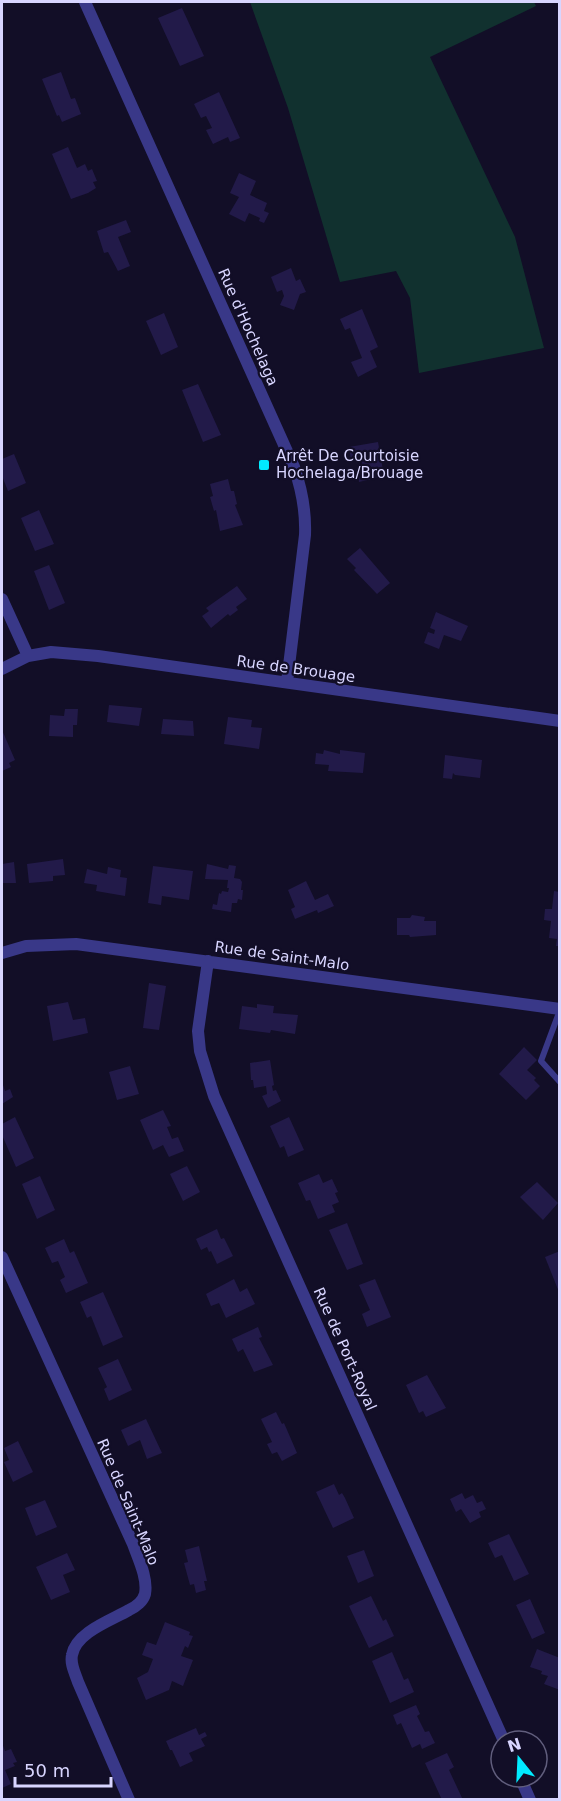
<svg xmlns="http://www.w3.org/2000/svg" width="561" height="1801" font-family="'DejaVu Sans',sans-serif">
<style>
.green{fill:#11312f}
.building{fill:#221a49}
.lines{fill:none;stroke-linecap:round;stroke-linejoin:round}
.service{stroke:#393888;stroke-width:6}
.minor{stroke:#393888;stroke-width:12}
.poi-dot{fill:#01ebff;stroke:#120e27;stroke-width:2}
.labels{text-anchor:middle;stroke-width:4.5;stroke-linejoin:round;paint-order:stroke}
.street-label{font-size:15px;fill:#d8d5ff;stroke:#120e27}
.poi-label{font-size:15px;fill:#d8d5ff;stroke:#120e27;text-anchor:start}
</style>
<rect width="100%" height="100%" fill="#120e27"/>
<path class="green" d="M250 2H534L536 6 430 57 515 237 544 348 419 373 410 298 396 271 340 282 288 108Z"/>
<path class="building" d="M182 8 204 56 180 66 158 18Z
M61 72 71 99 75 98 81 114 62 122 59 115 57 116 42 79Z
M219 92 240 138 230 142 228 137 213 144 206 130 212 128 206 116 201 118 194 104Z
M68 147 77 168 85 164 88 171 92 169 97 181 93 182 96 188 88 193 71 199 52 154Z
M239 173 256 181 250 195 267 203 264 211 269 213 264 223 259 221 260 218 249 213 245 222 229 214 239 197 230 193Z
M126 220 131 232 118 237 130 266 118 271 108 252 104 253 97 231Z
M291 268 296 281 300 279 306 292 300 294 294 310 280 305 284 296 282 290 277 292 271 277Z
M362 309 378 347 370 351 377 367 358 377 351 362 362 358 350 328 345 330 340 319Z
M164 313 178 347 161 355 146 321Z
M198 384 221 435 203 442 182 390Z
M378 442 384 476 359 482 357 471 363 470 361 459 351 460 349 447Z
M14 454 26 483 8 491 2 476V459Z
M228 479 231 491H234L237 504 235 505 243 525 220 531 216 510 214 511 210 497 213 496 210 484Z
M39 510 54 544 35 551 21 518Z
M360 548 390 583 377 594 354 570 356 568 347 559Z
M49 565 65 603 49 610 34 571Z
M237 586 247 599 236 607 238 610 230 616 228 614 211 628 202 616 209 611 206 608Z
M436 612 468 626 461 641 444 635 439 649 424 643 428 632 434 634 435 630 430 628Z
M109 705 142 708 139 726 107 722Z
M65 709H78L77 725H73V737L49 736 50 715 64 716Z
M228 717 252 720 251 727 262 728 259 749 224 744Z
M163 719 193 721 194 736 161 734Z
M2 730 15 760 9 763 11 767 2 771Z
M324 750 340 754V750L365 753 363 773 328 771 329 765 315 764 316 753 323 754Z
M445 755 482 760 480 778 455 775 453 773 452 779 443 778Z
M63 859 65 875 53 876V881L29 883 27 864Z
M14 862 16 883H2V864Z
M207 864 228 869 229 865 236 866 234 878 240 879 242 882 241 890H243L242 900 238 899 237 903H232L231 912 212 909 213 904 217 905 219 893 221 894 222 891 228 892 229 888H227L228 880 205 879Z
M153 866 193 871 189 900 162 896 161 905 148 903Z
M108 867 121 870 120 877 127 878 125 896 96 891 97 885 84 883 87 869 107 874Z
M306 881 315 900 328 894 334 906 318 913 317 910 295 919 291 909 295 907 288 890Z
M554 891 560 892V946H556L557 939 549 938 551 921 544 920 545 909H552Z
M412 915 425 917 424 921H436V935L410 937 409 935H397V918H410Z
M149 983 166 986 159 1030 143 1028Z
M68 1002 73 1020 85 1018 88 1033 53 1041 47 1006Z
M257 1004 274 1006 273 1013 298 1015 295 1034 271 1030 270 1033 239 1029 242 1006 257 1008Z
M524 1047 537 1060 527 1070 536 1078 534 1080 540 1086 526 1100 499 1074Z
M270 1060 274 1085 272 1086 273 1091 276 1090 281 1101 268 1108 262 1096 267 1094 266 1086 254 1088 253 1080H251L250 1063Z
M130 1066 139 1094 117 1100 109 1072Z
M2 1082 5 1091 10 1089 13 1097 2 1104Z
M163 1110 171 1126 167 1127 172 1139 178 1137 184 1151 169 1157 163 1145 153 1150 140 1120Z
M15 1117 34 1158 16 1167 2 1135V1124Z
M289 1117 304 1150 288 1157 284 1146 280 1148 270 1126Z
M187 1166 200 1192 183 1201 170 1174Z
M319 1174 323 1183 332 1179 338 1192 335 1193 339 1202 332 1205 335 1212 318 1219 310 1200 306 1201 298 1183Z
M40 1176 55 1210 37 1219 22 1184Z
M537 1182 558 1203 543 1220 520 1197Z
M347 1223 363 1264 347 1270 329 1230Z
M217 1229 221 1239 224 1238 233 1256 217 1264 211 1251 209 1252 207 1247 201 1250 196 1239Z
M64 1239 70 1253 74 1251 88 1283 66 1293 60 1280 65 1277 58 1261 52 1263 45 1248Z
M560 1251V1292H559L545 1257Z
M234 1279 240 1292 247 1288 255 1304 226 1318 219 1303 211 1306 206 1294Z
M375 1279 391 1317 367 1327 362 1314 370 1310 359 1285Z
M103 1292 123 1337 103 1346 91 1316 87 1318 80 1302Z
M258 1327 262 1337 259 1338 273 1365 254 1372 243 1349 238 1352 232 1339Z
M118 1359 132 1390 109 1401 104 1389 107 1387 98 1368Z
M427 1375 446 1408 426 1417 423 1411 419 1413 406 1385Z
M276 1412 282 1424 284 1423 297 1453 282 1461 277 1452 272 1454 267 1444 272 1442 261 1419Z
M146 1419 162 1453 147 1459 140 1440 128 1446 121 1430Z
M18 1441 33 1472 13 1482 4 1462 9 1460 4 1448Z
M334 1484 339 1495 342 1493 345 1498 354 1518 333 1528 316 1492Z
M462 1493 465 1499 473 1495 477 1503 482 1501 486 1509 479 1512 481 1517 470 1523 461 1509 456 1512 450 1499Z
M45 1500 57 1527 36 1536 25 1508Z
M509 1534 529 1574 514 1581 502 1555 495 1558 488 1543Z
M199 1546 207 1581H204L206 1590 196 1593 194 1584 190 1585 184 1563 188 1562 185 1550Z
M364 1550 374 1576 358 1583 347 1556Z
M67 1553 75 1570 63 1575 70 1592 51 1600 36 1567Z
M371 1596 383 1621 386 1619 394 1636 369 1648 349 1606Z
M530 1599 545 1633 532 1639 516 1605Z
M165 1622 190 1632 189 1635 193 1636 188 1648 185 1646 181 1656 193 1660 183 1686 172 1681 169 1690 146 1700 137 1678 148 1672 153 1659 142 1655 147 1642 156 1645Z
M537 1649 560 1658V1690L544 1684 548 1676 541 1674 542 1671 530 1667Z
M392 1652 404 1680 408 1678 414 1692 390 1703 372 1661Z
M416 1705 420 1714 417 1716 425 1732 429 1731 435 1743 422 1749 420 1744 412 1748 401 1723 397 1725 393 1715Z
M196 1728 199 1735 205 1732 207 1736 201 1739 205 1746 189 1753 193 1761 180 1767 172 1750H170L166 1741Z
M2 1743 5 1751 11 1749 17 1762 13 1763 15 1766 5 1770 11 1784 2 1788Z
M447 1753 454 1767 449 1770 463 1800H442L425 1763Z"/>
<g class="lines">
<path class="service" d="M560 1010 541 1061 560 1082"/>
<path class="minor" d="M85 2 294 467C302 490 306 510 305 535L287 682
M2 599 28 656
M2 669 28 656 51 652 98 656 560 721
M2 953 26 946 76 944 560 1009
M208 961 198 1031 200 1051 214 1096 504 1741
M2 1257 133 1544C138 1558 148 1578 145 1594 143 1601 136 1607 129 1610 112 1620 76 1632 72 1655 70 1664 75 1673 78 1682L129 1800
M520 1777 530 1800"/>
</g>
<rect class="poi-dot" x="258" y="459" width="12" height="12" rx="3"/>
<g class="labels">
<g class="street-label">
<text transform="translate(248 327) rotate(66)" y="5">Rue d'Hochelaga</text>
<text transform="translate(296 669) rotate(8)" y="5">Rue de Brouage</text>
<text transform="translate(282 956) rotate(8)" y="5">Rue de Saint-Malo</text>
<text transform="translate(345 1349) rotate(66)" y="5">Rue de Port-Royal</text>
<text transform="translate(128 1502) rotate(67)" y="5">Rue de Saint-Malo</text>
</g>
<g class="poi-label">
<text x="276" y="461">Arrêt De Courtoisie<tspan x="276" dy="17">Hochelaga/Brouage</tspan></text>
</g>
</g>
<rect width="561" height="1801" fill="none" stroke="#d8d5ff" stroke-width="6"/>
<g transform="translate(519 1759) rotate(342)"><circle r="28" fill="#120e27" stroke="#615e7d" stroke-width="1.5"/>
<path d="M0-4.5L10 22L0 15L-10 22Z" fill="#01ebff"/>
<text y="-9" font-size="16" font-weight="bold" text-anchor="middle" fill="#d8d5ff">N</text>
</g>
<path d="M15 1777v9h96v-9" fill="none" stroke="#d8d5ff" stroke-width="3"/>
<text x="24" y="1777" font-size="18" fill="#d8d5ff" stroke="#120e27" stroke-width="4.5" paint-order="stroke">50 m</text>
</svg>
